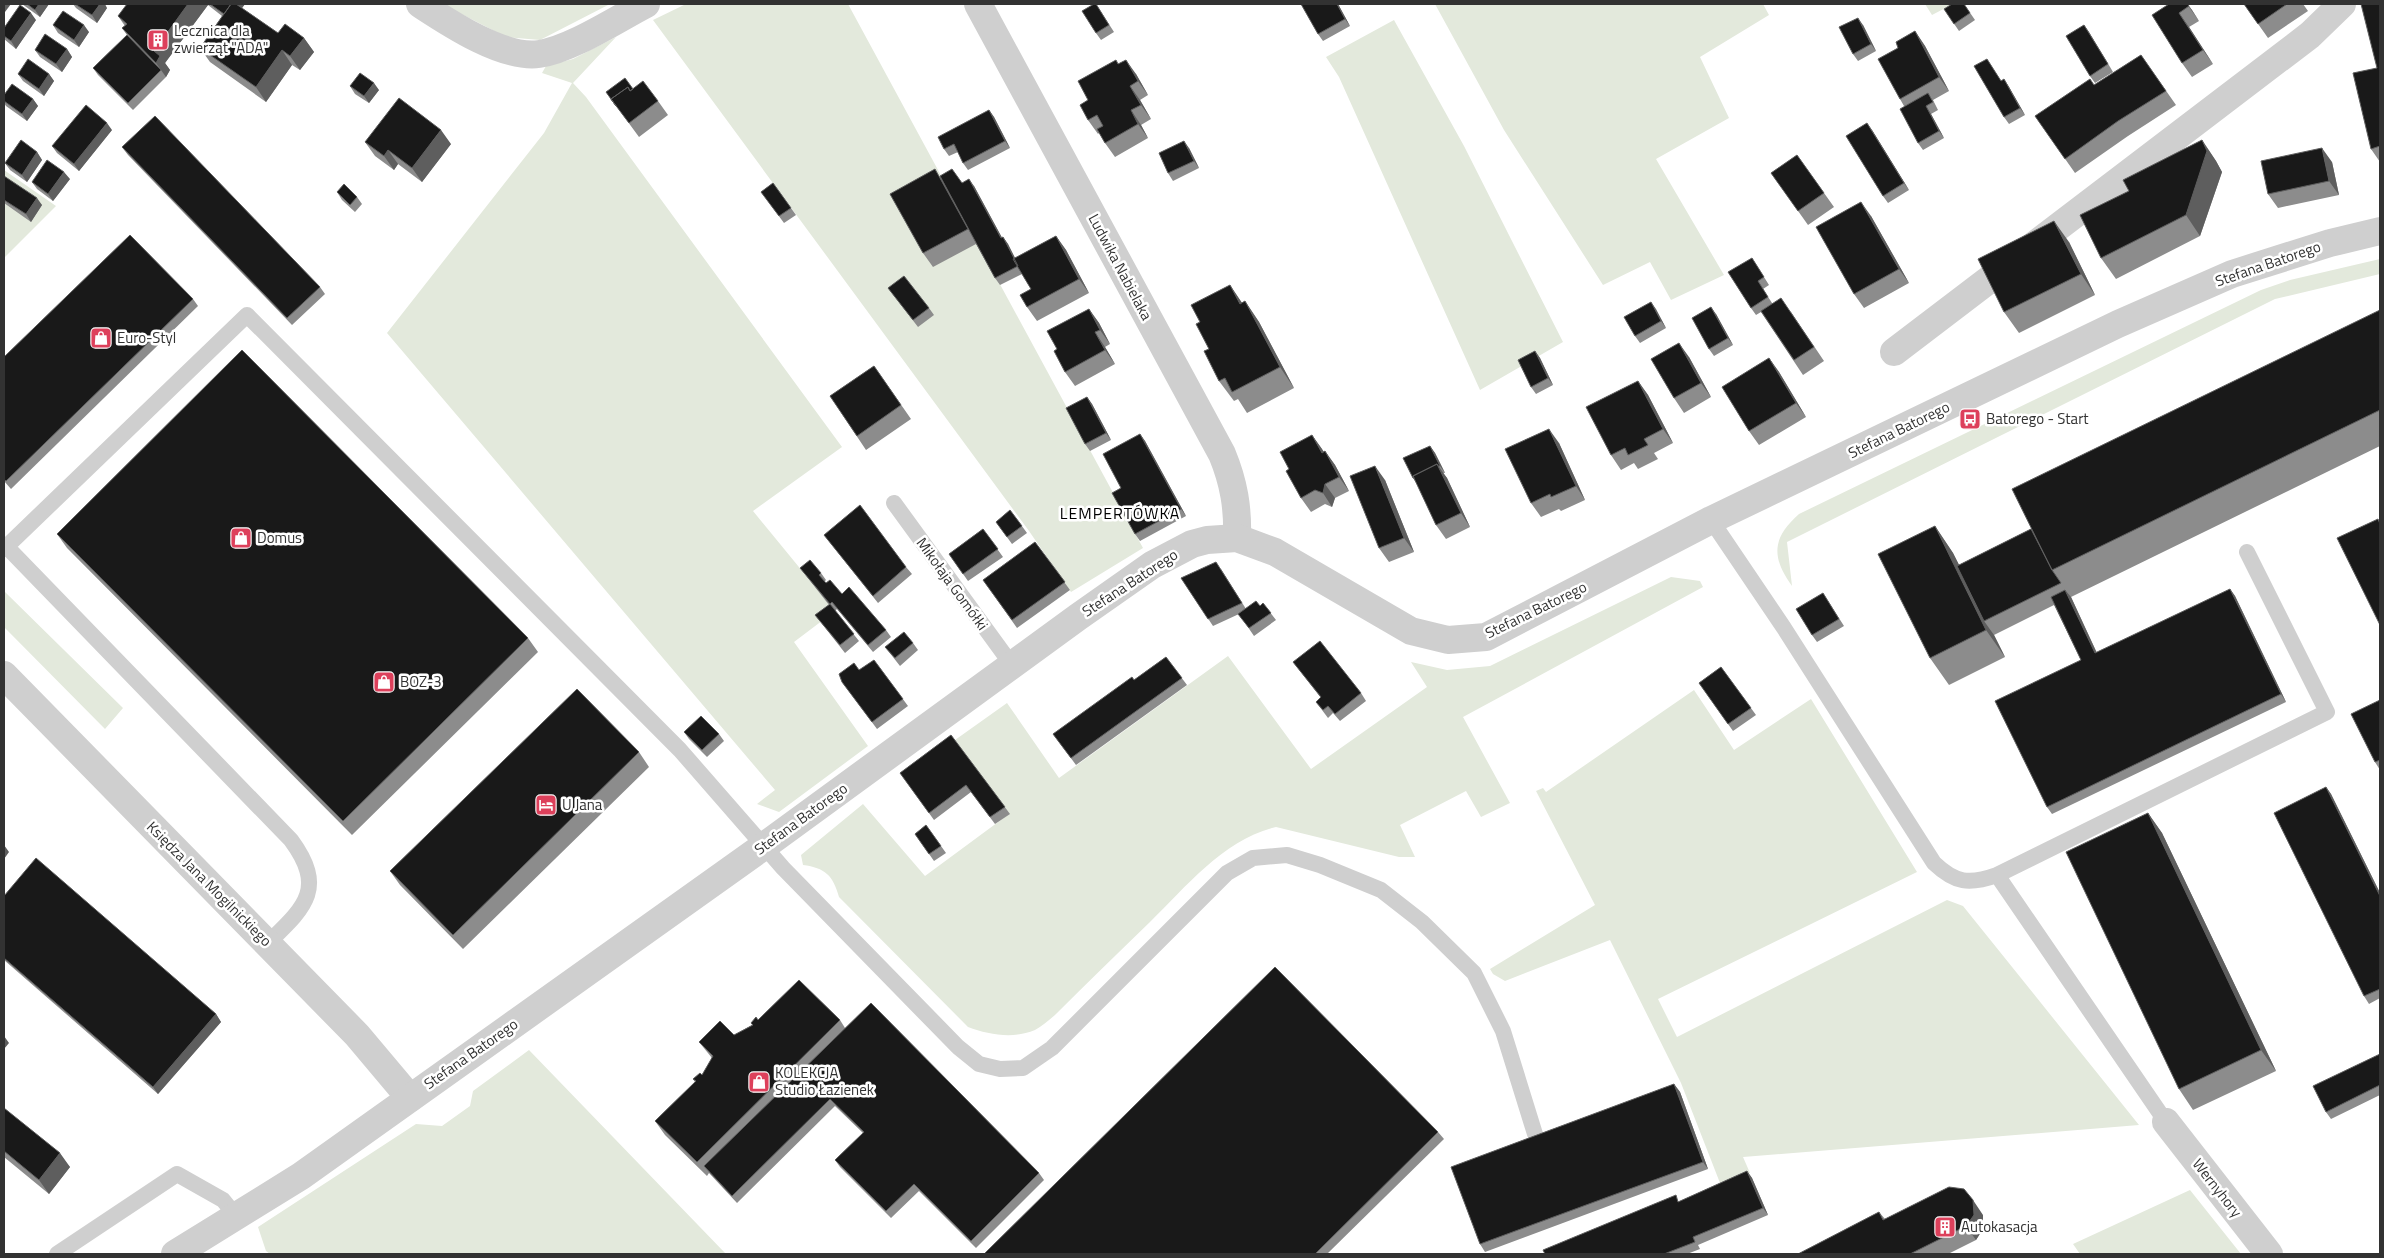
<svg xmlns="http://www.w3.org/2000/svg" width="2384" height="1258" font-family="'Titillium Web',sans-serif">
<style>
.green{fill:#e3e9dc}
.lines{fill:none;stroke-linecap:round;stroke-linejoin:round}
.service{stroke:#cfcfcf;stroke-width:16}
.minor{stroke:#cfcfcf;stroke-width:28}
.tertiary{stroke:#cfcfcf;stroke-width:28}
.wall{fill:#8c8c8c}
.shaded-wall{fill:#5e5e5e}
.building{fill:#191919;stroke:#5e5e5e}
.labels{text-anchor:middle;stroke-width:5;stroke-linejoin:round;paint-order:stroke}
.poi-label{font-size:15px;fill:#323232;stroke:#fff;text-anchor:start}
.street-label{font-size:15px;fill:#323232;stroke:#fff}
.neighbourhood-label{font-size:16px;letter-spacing:1px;fill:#000;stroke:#fff}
</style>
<rect width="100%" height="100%" fill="#fff"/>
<path class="green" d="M442 4H610L540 40 506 37Z
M686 4H848L1143 548 1071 592 1029 531 653 20Z
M1435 4H1763L1769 15 1700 57 1729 118 1656 159 1724 275 1671 300 1650 262 1603 285 1504 130Z
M1925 4H1953L1932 15Z
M1394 20 1464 146 1563 342 1480 390 1339 77 1326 57Z
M616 37 573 83 586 97 842 447 753 511 835 611 794 642 868 746 779 812 757 804 775 790 387 333 544 133 572 83 542 73 546 66 573 59Z
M4 170 56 206 4 258Z
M2380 259V274L2275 299 1787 542 1792 586C1771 557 1772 538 1799 514L2261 290 2290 280Z
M1671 577 1700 581 1703 587 1463 717 1510 803 1481 817 1466 791 1400 825 1415 857H1399L1276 827C1224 839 1187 886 1150 922 1118 953 1086 984 1055 1015 1049 1020 1042 1026 1035 1030 1014 1039 989 1035 968 1027L839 897C833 875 825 868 803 865L801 855 863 804 925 876 1009 814 955 740 1007 703 1059 778 1228 656 1311 769 1427 687 1411 662 1447 670 1490 666Z
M4 591 123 708 105 729 4 627Z
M1694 690 1734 750 1811 699 1917 872 1658 999 1677 1037 1947 900 1963 906 2139 1125 1743 1157 1750 1173 1720 1183 1681 1083 1610 940 1505 981 1493 974 1490 969 1595 905 1536 791 1543 788 1546 792Z
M529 1050 726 1254H270L266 1251 258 1227 416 1124 442 1126 470 1106 473 1091Z
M2190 1190 2241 1254H2080L2073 1244Z"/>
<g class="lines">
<path class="service" d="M894 503 1012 665
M1711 520 1784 628 1934 863C1955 883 1969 885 1997 875L2166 1122
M6 546 291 840C327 889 304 908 268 943
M4 549 247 315 680 750 783 868 958 1047 979 1064 1000 1069 1023 1068 1052 1048 1227 873 1253 858 1287 855 1320 865 1381 890 1422 922 1474 973 1503 1031 1535 1134
M1997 875 2327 712 2247 552
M57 1254 177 1174 223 1200 236 1216"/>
<path class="minor" d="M420 4C449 23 503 59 539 54 570 50 617 19 646 4
M978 4 1222 454C1234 483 1238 508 1237 538
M1894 352 2310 35 2342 4
M4 675 357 1035 410 1098
M2166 1122 2269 1254"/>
<path class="tertiary" d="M175 1254 301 1176 764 846 1078 617 1152 565 1192 544 1207 540 1237 538 1275 552 1411 631 1448 640 1486 637 1711 520 2118 324 2232 274 2330 243 2380 231"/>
</g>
<path class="wall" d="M22 4H49L40 17Z
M73 4H75L107 8 97 23 76 8Z
M127 4H245L242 8 278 33 304 38 314 52 300 70 292 65 266 102 210 62 200 48 222 16 208 5 165 63 170 70 166 77 133 110 98 75 93 68 127 35 122 28 125 26 118 16Z
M1096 4 1114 32 1101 40 1096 33Z
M1301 4H1338L1350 26 1323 41 1318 34Z
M1964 4 1975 20 1959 31 1944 9Z
M2169 4H2188L2199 21 2189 27 2213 64 2192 77 2182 63Z
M2244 4H2303L2308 11 2268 38Z
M2380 4V162L2371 149 2377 68Z
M36 20 16 49 4 39V28Z
M53 25 89 32 79 47 58 33Z
M1863 25 1876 51 1858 61 1853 54Z
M2084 25 2113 72 2095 83 2090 76Z
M1915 31 1925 46 1949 91 1933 100 1938 110 1931 114 1944 138 1923 150 1918 143 1904 106 1900 99 1898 48Z
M67 49 72 57 62 72 40 57 35 50Z
M2141 55 2176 105 2128 136 2075 173 2035 116 2094 85Z
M1987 59 2001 81 2004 79 2009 87 2025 115 2009 124 2004 117Z
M1119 64 1136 74 1148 95 1140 100 1151 119 1141 125 1148 138 1115 157 1105 143 1099 133 1098 134 1088 120V100Z
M18 74H49L54 81 44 96 23 81Z
M350 86 379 90 369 103 355 94Z
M633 89 658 101 668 115 639 137 606 92Z
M4 95 33 99 38 106 27 121 6 106 4 103Z
M989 110 994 117 1010 148 968 170 963 163 958 152 949 156 944 149Z
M112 130 79 171 57 153 52 146Z
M1872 130 1909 190 1888 203 1883 196Z
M2202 140 2216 161 2222 172 2200 236 2116 279 2101 258 2129 191Z
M365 142 451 144 422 182 398 164 394 170 375 156Z
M122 147 320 287 325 294 292 325 128 155Z
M1189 148 1199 168 1173 181 1168 173Z
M37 152 42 160 27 182 10 170 5 163Z
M1797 155 1834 207 1808 225 1771 173Z
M2332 162 2339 195 2278 208 2268 194Z
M4 176 42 205 31 222 4 203Z
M940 176 974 186 1002 238 1003 237 1008 244 1015 258 1056 236 1066 250 1089 293 1037 321 1027 307 1031 289 1022 274 1000 285 995 278 976 244 933 267 923 253Z
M70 179 53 201 37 189 32 182Z
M773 183 796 215 784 223 761 192Z
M337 192 357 197 362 204 355 212 342 200Z
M1871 216 1909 283 1864 308 1854 294Z
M2069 242 2095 295 2019 333 2004 312Z
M1752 258 1769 285 1763 289 1772 303 1791 312 1824 361 1803 375 1761 312 1756 315 1751 308Z
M1230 285 1242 303 1245 301 1259 322 1294 388 1247 413 1238 399 1234 401 1219 381 1200 322Z
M888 288 929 308 934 315 918 327Z
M193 299 198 306 11 489 4 481V357Z
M1651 302 1666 328 1640 343 1635 336Z
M1089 309 1099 323 1110 344 1105 347 1115 364 1075 386 1065 372 1057 349Z
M2380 310V446L2071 597 2097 653 2230 589 2235 596 2286 702 2052 814 2047 807 2081 660 2054 605 1994 635 2005 657 1949 685 1930 658 1935 526 1953 553 1959 565 2031 529Z
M1716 314 1733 345 1714 356 1709 349Z
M1535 351 1540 358 1553 385 1536 394 1531 387Z
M1689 357 1711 397 1684 413 1674 398Z
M1769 358 1779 372 1806 417 1759 445 1749 431Z
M874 366 911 419 866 450 830 396Z
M1638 381 1648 395 1673 443 1654 453 1658 459 1638 469 1634 463 1621 470 1611 455Z
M1087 397 1092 404 1111 440 1090 451 1085 444Z
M1140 434 1145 441 1186 516 1140 541 1135 534 1121 488Z
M1312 435 1324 452 1325 451 1335 465 1349 491 1335 498 1332 507 1325 504 1311 512 1301 498 1289 469Z
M1559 443 1585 500 1561 511 1559 509 1541 517 1531 503Z
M1430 446 1435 453 1445 473H1443L1447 478 1470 527 1446 539 1436 525 1417 484 1413 478Z
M1385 480 1414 552 1389 562 1379 548Z
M1010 510 1027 533 1012 544 996 522Z
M983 529 1003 557 968 581 949 554Z
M57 534 528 638 538 652 352 835 67 548Z
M824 535 906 567 912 574 878 603Z
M1035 542 1070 590 1017 628 983 580Z
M800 568 821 573 826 580 824 582 842 594 886 630 891 637 873 652 837 609 835 611 859 641 845 653 815 615 829 605Z
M1221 569 1246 609 1260 606 1263 603 1276 620 1254 636 1239 614 1213 626 1181 578Z
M1823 593 1844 626 1817 642 1812 635Z
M913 643 918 650 900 666 885 647Z
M1166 657 1187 685 1076 765 1053 734 1134 680Z
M874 660 908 706 877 729 842 682Z
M1293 662 1361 693 1366 701 1340 721 1333 713 1328 718 1316 702 1321 698Z
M1721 667 1756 715 1733 731 1699 683Z
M2380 700V770L2375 762Z
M684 732 719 734 724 741 707 757 689 739Z
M951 735 1010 814 995 824 971 792 934 820 900 773Z
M639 752 649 767 463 949 400 885 390 871Z
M2326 787 2331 794 2380 893V998L2369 1004 2364 996Z
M2148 813 2162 833 2276 1071 2193 1110 2179 1089Z
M926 825 946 853 934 861 915 834Z
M4 896 216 1014 221 1022 158 1094 4 960Z
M758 1020H840L845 1028 1039 1173 1044 1180 976 1248 919 1191 891 1218 840 1167 835 1160 863 1133 835 1106 737 1203 709 1173 707 1176 665 1135 655 1121 695 1082 693 1079 702 1075 712 1058 699 1042 734 1035 752 1025 751 1023Z
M2380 1054V1095L2331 1119 2326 1112Z
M1674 1084 1680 1092 1708 1169 1485 1252 1480 1244Z
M4 1108 70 1167 49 1194 4 1157Z
M1438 1132 1444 1139 1327 1254H984Z
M1747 1171 1752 1178 1768 1215 1698 1245 1700 1249 1687 1254H1545L1680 1201Z
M1879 1212 1885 1219 1983 1215V1229L1976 1240 1948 1254H1798Z"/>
<path class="shaded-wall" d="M4 4H11L5 12 4 10Z
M39 4H49L40 17 35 10Z
M100 4H105L107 8 97 23 92 15Z
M188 4H207L208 5 165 63 170 70 166 77 156 63 154 51Z
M234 4H245L231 23Z
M1337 4H1338L1350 26 1345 19Z
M2187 4 2192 10 2199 21Z
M31 13 36 20 16 49 11 41Z
M2179 13 2189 27 2213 64 2203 50Z
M1858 18 1863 25 1876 51 1871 44Z
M84 25 89 32 79 47 74 40Z
M2084 25 2089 32 2113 72 2108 64Z
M1915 31 1925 46 1949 91 1939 77Z
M304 38 314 52 300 70 290 56Z
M67 49 72 57 62 72 56 64Z
M282 50 292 65 266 102 256 87Z
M1126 60 1136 74 1148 95 1138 81Z
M49 74 54 81 44 96 39 89Z
M2004 79 2009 87 2025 115 2020 108Z
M374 83 379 90 369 103 364 96Z
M1130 86 1140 100 1151 119 1141 105Z
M33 99 38 106 27 121 22 114Z
M1926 106 1931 114 1944 138 1939 131Z
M989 110 994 117 1010 148 1005 141Z
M1131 110 1141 125 1148 138 1138 124Z
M107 123 112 130 79 171 74 164Z
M1867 123 1872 130 1909 190 1904 183Z
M441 130 451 144 422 182 412 168Z
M2202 140 2216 161 2222 172 2200 236 2186 215Z
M1184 141 1189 148 1199 168 1194 161Z
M2322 148 2332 162 2339 195 2329 181Z
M388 150 398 164 394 170 384 156Z
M37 152 42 160 27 182 22 175Z
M64 172 70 179 53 201 48 194Z
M969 179 974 186 1006 245 1001 238Z
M37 198 42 205 31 222 26 214Z
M1861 202 1871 216 1909 283 1899 269Z
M2054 221 2069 242 2095 295 2081 274Z
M1056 236 1066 250 1089 293 1079 279Z
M1003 237 1008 244 1023 274 1018 266Z
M1230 285 1244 306 1240 304Z
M1245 301 1259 322 1294 388 1280 367Z
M1651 302 1656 309 1666 328 1661 321Z
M1711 307 1716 314 1733 345 1728 338Z
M1089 309 1099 323 1110 344 1100 330Z
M1095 332 1105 347 1115 364 1105 350Z
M1679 343 1689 357 1711 397 1701 383Z
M1535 351 1540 358 1553 385 1548 378Z
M1769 358 1779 372 1806 417 1796 403Z
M1638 381 1648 395 1673 443 1663 429Z
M1087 397 1092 404 1111 440 1106 433Z
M1549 429 1559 443 1585 500 1576 486Z
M1140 434 1145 441 1186 516 1181 509Z
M1312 435 1322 449 1332 467 1322 453Z
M1430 446 1435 453 1445 473 1440 466Z
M1325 451 1335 465 1349 491 1339 477Z
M1437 464 1447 478 1470 527 1461 513Z
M1375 466 1385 480 1414 552 1404 538Z
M1325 484 1335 498 1332 507 1323 493Z
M1935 526 1953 553 1987 620 1984 621 1994 635 2005 657 1986 630Z
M2230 589 2235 596 2286 702 2281 694Z
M2065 590 2071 597 2100 660 2095 653Z
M2326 787 2331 794 2380 893V896Z
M2148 813 2162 833 2276 1071 2261 1050Z
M4 845 9 852 4 859Z
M216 1014 221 1022 158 1094 153 1087Z
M4 1036 9 1043 4 1049Z
M1674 1084 1680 1092 1708 1169 1703 1162Z
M60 1153 70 1167 49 1194 39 1180Z
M1747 1171 1752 1178 1768 1215 1763 1208Z
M1973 1200 1983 1215V1229L1976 1240 1966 1226Z"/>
<path class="building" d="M27 4H39L35 10Z
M75 4H100L92 15Z
M127 4H188L154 51 160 56 156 63 122 28 127 24 118 16Z
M210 4H231L224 14Z
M231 4H236L278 33 285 24 304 38 290 56 282 50 256 87 200 48Z
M1094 4H1096L1109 25 1096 33 1082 11Z
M1301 4H1337L1345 19 1318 34Z
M1952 4H1964L1970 13 1954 24 1944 9Z
M2169 4H2187L2189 6 2179 13 2203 50 2182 63 2152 15Z
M2244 4H2287L2258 24Z
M2361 4H2380V146L2371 149 2353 73 2377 68Z
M20 5 31 13 11 41 4 36V28Z
M63 11 84 25 74 40 53 25Z
M1858 18 1871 44 1853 54 1839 27Z
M2084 25 2108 64 2090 76 2066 36Z
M1915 31 1939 77 1900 99 1878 59 1898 48 1896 42Z
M45 34 67 49 56 64 35 50Z
M127 35 161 70 128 103 93 68Z
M2141 55 2166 91 2118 121 2065 159 2035 116 2090 79 2094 85Z
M28 59 49 74 39 89 18 74Z
M1987 59 2001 81 2004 79 2020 108 2004 117 1974 66Z
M1116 60 1118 64 1126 60 1138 81 1130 86 1141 105 1131 110 1138 124 1105 143 1097 129 1103 126 1097 115 1088 120 1080 105 1088 100 1078 81Z
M360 73 374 83 364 96 350 86Z
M625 78 633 89 630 91 628 87 611 99 616 106 606 92Z
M643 81 658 101 629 123 611 99 628 87 630 91Z
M12 84 33 99 22 114 4 101V95Z
M1928 93 1933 102 1926 106 1939 131 1918 143 1900 109Z
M399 98 441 130 412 168 388 150 384 156 365 142Z
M86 105 107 123 74 164 52 146Z
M989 110 1005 141 963 163 954 144 944 149 938 137Z
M155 116 320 287 287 318 122 147Z
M1867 123 1904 183 1883 196 1846 136Z
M21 140 37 152 22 175 5 163Z
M2202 140 2207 151 2186 215 2101 258 2080 215 2129 191 2123 180Z
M1184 141 1194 161 1168 173 1159 153Z
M2322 148 2329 181 2268 194 2261 161Z
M1797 155 1824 193 1798 211 1771 173Z
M47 160 64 172 48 194 32 182Z
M935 169 968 229 923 253 890 194Z
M952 169 962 183 969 179 1001 238 1003 237 1018 266 995 278 940 176Z
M4 176 37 198 26 214 4 200Z
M773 183 791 208 779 216 761 192Z
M344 184 357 197 350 205 337 192Z
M1861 202 1899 269 1854 294 1816 227Z
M2054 221 2081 274 2004 312 1978 259Z
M130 235 193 299 6 481 4 479V357Z
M1056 236 1079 279 1027 307 1020 295 1031 289 1013 259Z
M1752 258 1764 277 1758 281 1768 297 1751 308 1728 272Z
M904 276 929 308 913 320 888 288Z
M1230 285 1240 304 1245 301 1280 367 1232 392 1225 378 1219 381 1204 351 1209 349 1196 324 1200 322 1191 305Z
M1781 298 1814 347 1794 360 1761 311Z
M1651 302 1661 321 1635 336 1624 317Z
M1711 307 1728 338 1709 349 1692 318Z
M1089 309 1100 330 1095 332 1105 350 1065 372 1054 351 1057 349 1047 331Z
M2380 310V410L2052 570 2012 489Z
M1679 343 1701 383 1674 398 1651 359Z
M242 350 528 638 343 821 57 534Z
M1535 351 1548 378 1531 387 1518 360Z
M1769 358 1796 403 1749 431 1722 387Z
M874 366 901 405 857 436 830 396Z
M1638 381 1663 429 1644 439 1648 445 1628 455 1625 448 1611 455 1586 407Z
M1087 397 1106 433 1085 444 1066 408Z
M1549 429 1576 486 1551 497 1550 494 1531 503 1505 449Z
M1140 434 1181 509 1135 534 1112 493 1121 488 1103 454Z
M1312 435 1322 453 1325 451 1339 477 1325 484 1323 493 1315 490 1301 498 1286 471 1289 469 1280 452Z
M1430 446 1440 466H1438L1437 464 1413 476 1414 478H1413L1403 458Z
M1437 464 1461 513 1436 525 1413 476Z
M1375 466 1404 538 1379 548 1350 476Z
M860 505 906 567 873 596 824 535Z
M1010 510 1022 526 1007 537 996 522Z
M2378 519 2380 524V625L2337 538Z
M1935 526 1986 630 1930 658 1878 554Z
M983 529 998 549 963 574 949 554Z
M2031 529 2052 570 2061 583 1984 621 1957 566Z
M1035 542 1065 582 1012 620 983 580Z
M810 560 821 573 819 575 826 583 830 580 842 594 849 587 886 630 868 645 832 602 830 604 800 568Z
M1216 562 1242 603 1208 619 1181 578Z
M2230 589 2281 694 2047 807 1995 701 2081 660 2051 597 2065 590 2095 653Z
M1823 593 1839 619 1812 635 1796 609Z
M1256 601 1260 606 1263 603 1271 613 1249 628 1238 614Z
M830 604 854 634 840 645 815 615Z
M904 632 913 643 895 658 885 647Z
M1320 641 1361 693 1335 714 1328 706 1323 710 1316 702 1321 697 1293 662Z
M1166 657 1182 678 1071 758 1053 734 1132 677 1134 680Z
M874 660 903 699 872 722 842 682 839 674 854 663 859 670Z
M1721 667 1751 708 1728 724 1699 683Z
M577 689 639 752 453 935 390 871Z
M2380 700V760L2375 762 2351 714Z
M701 716 719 734 702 750 684 732Z
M951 735 1005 807 990 817 966 785 929 813 900 773Z
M2326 787 2380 896V989L2364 996 2274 813Z
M2148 813 2261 1050 2179 1089 2066 852Z
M926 825 941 846 929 854 915 834Z
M36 858 216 1014 153 1087 4 958V896Z
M1275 967 1438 1132 1315 1254H984Z
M799 980 840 1020 697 1162 655 1121 696 1081 693 1079 700 1073 702 1075 713 1056 699 1042 720 1021 734 1035 753 1025 751 1023 756 1017 758 1020Z
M871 1003 1039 1173 971 1241 914 1184 886 1211 835 1160 864 1132 830 1099 732 1196 704 1166Z
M2380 1054V1085L2326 1112 2313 1086Z
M1674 1084 1703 1162 1480 1244 1451 1167Z
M4 1108 60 1153 39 1180 4 1151Z
M1747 1171 1763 1208 1693 1237 1695 1242 1664 1254H1545L1543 1250 1676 1195 1678 1202Z
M1949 1187 1964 1189 1973 1200 1974 1215 1966 1226 1910 1254H1798L1879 1212 1883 1220Z"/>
<defs>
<g id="building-square" transform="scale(1.125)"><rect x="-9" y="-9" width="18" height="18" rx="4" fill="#dd405b" stroke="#fff"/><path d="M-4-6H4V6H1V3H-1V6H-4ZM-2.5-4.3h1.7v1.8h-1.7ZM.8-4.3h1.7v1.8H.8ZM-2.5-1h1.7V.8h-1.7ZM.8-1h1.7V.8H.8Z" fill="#fff"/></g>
<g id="shop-square" transform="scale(1.125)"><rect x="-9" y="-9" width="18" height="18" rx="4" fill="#dd405b" stroke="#fff"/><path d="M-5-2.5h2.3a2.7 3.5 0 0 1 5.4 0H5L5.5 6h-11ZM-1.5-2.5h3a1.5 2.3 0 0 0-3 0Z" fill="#fff"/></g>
<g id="bus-square" transform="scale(1.125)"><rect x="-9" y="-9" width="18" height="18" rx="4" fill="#dd405b" stroke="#fff"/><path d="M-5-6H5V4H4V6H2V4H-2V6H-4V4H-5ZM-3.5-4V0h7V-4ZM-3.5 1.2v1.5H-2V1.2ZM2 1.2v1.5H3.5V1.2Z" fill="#fff"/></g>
<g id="hotel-square" transform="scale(1.125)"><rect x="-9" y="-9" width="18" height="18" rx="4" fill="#dd405b" stroke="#fff"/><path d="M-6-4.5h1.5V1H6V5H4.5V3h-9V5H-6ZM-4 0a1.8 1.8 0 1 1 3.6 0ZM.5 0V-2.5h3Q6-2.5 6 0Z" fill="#fff"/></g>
</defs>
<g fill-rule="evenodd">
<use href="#building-square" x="158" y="40"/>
<use href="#shop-square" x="101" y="338"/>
<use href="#bus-square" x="1970" y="419"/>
<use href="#shop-square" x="241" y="538"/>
<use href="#shop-square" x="384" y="682"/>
<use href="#hotel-square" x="546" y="805"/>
<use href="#shop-square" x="759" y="1082"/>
<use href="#building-square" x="1945" y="1227"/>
</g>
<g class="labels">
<g class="poi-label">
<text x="174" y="36">Lecznica dla<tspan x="174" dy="17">zwierząt "ADA"</tspan></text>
<text x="117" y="343">Euro-Styl</text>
<text x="1986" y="424">Batorego - Start</text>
<text x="257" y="543">Domus</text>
<text x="400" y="687">BOZ-3</text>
<text x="562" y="810">U Jana</text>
<text x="775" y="1078">KOLEKCJA<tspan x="775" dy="17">Studio Łazienek</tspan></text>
<text x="1961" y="1232">Autokasacja</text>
</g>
<g class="street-label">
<text transform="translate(2268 264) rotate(-19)" y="5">Stefana Batorego</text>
<text transform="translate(1120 267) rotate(62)" y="5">Ludwika Nabielaka</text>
<text transform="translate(1899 430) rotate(-26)" y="5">Stefana Batorego</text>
<text transform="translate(1130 583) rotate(-33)" y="5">Stefana Batorego</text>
<text transform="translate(952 584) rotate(54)" y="5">Mikołaja Gomółki</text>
<text transform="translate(1536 610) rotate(-26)" y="5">Stefana Batorego</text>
<text transform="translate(801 819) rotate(-36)" y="5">Stefana Batorego</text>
<text transform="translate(209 884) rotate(45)" y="5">Księdza Jana Mogilnickiego</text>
<text transform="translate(471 1054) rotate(-35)" y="5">Stefana Batorego</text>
<text transform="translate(2217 1188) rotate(52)" y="5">Wernyhory</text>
</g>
<g class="neighbourhood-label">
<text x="1120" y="519">LEMPERTÓWKA</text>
</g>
</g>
<rect width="2384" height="1258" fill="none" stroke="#323232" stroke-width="10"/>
</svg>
